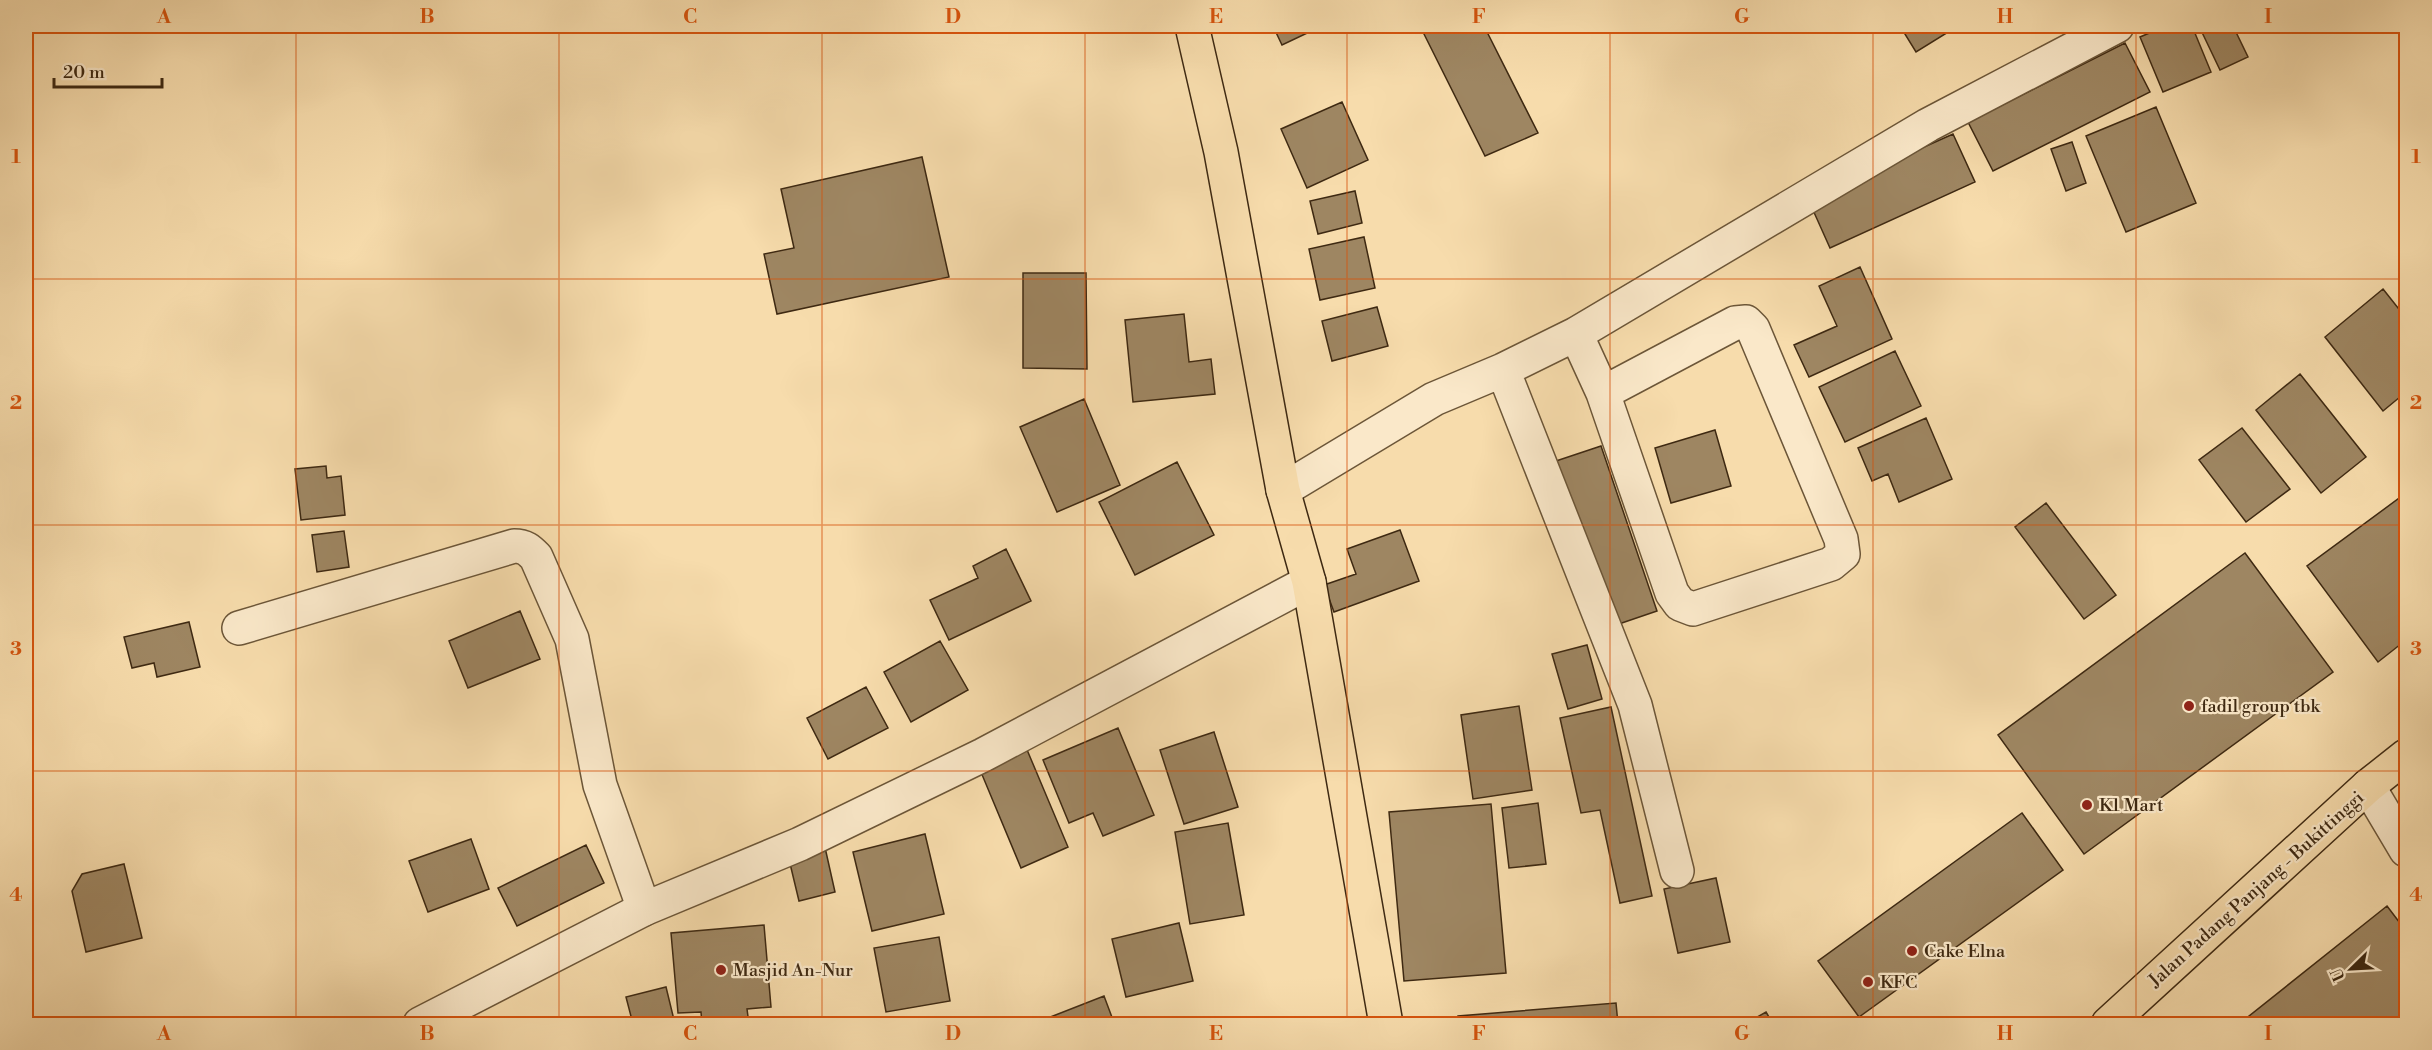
<svg xmlns="http://www.w3.org/2000/svg" width="2432" height="1050" font-family="'Libre Bodoni',serif">
<style>
.building{fill:#9e8662;stroke:#3e2912;stroke-width:1.5}
.lines{fill:none;stroke-linecap:round;stroke-linejoin:round}
.minor-casing{stroke:#6c5638;stroke-width:36}
.tertiary-casing{stroke:#6c5638;stroke-width:36}
.trunk-casing{stroke:#3e2912;stroke-width:36}
.minor{stroke:#fae8c9;stroke-width:33}
.tertiary{stroke:#fae8c9;stroke-width:33}
.trunk{stroke:#f7dcac;stroke-width:33}
.grid{fill:none;stroke:#d7540d;stroke-width:1.5;stroke-opacity:0.55}
.poi-dot{fill:#8f2418;stroke:#fae8c9;stroke-width:2}
.labels{text-anchor:middle;stroke-width:4.5;stroke-linejoin:round;paint-order:stroke}
.poi-label{font-size:18px;fill:#3e2912;stroke:#fae8c9;text-anchor:start}
.street-label{font-size:18px;fill:#3e2912;stroke:#fae8c9}
.neatline{fill:none;stroke:#d7540d;stroke-width:2}
.grid-label{font-size:20px;text-anchor:middle;font-weight:bold;fill:#d7540d}
</style>
<rect width="100%" height="100%" fill="#f7dcac"/>
<filter id="stains"><feTurbulence type="fractalNoise" baseFrequency=".00333" numOctaves="4"/><feColorMatrix values="0 0 0 0 .2 0 0 0 0 .09 0 0 0 0 .02 0 0 0 .5 -.17"/></filter>
<radialGradient id="worn" r=".72"><stop offset=".6" stop-color="#630" stop-opacity="0"/><stop offset="1" stop-color="#630" stop-opacity=".3"/></radialGradient>
<path class="building" d="M1273 26H1322L1282 45Z
M1420 26H1484L1538 133 1485 156Z
M1900 26H1958L1916 52Z
M2166 26H2192L2211 72 2163 92 2140 37Z
M2199 26H2233L2248 57 2220 70Z
M2125 43 2150 92 1993 171 1968 122Z
M1342 102 1368 160 1307 188 1281 129Z
M2156 107 2196 203 2126 232 2086 136Z
M1953 134 1975 182 1830 248 1808 199Z
M2072 142 2086 183 2066 191 2051 149Z
M922 157 949 277 777 314 764 254 794 248 781 189Z
M1355 191 1362 223 1318 234 1310 201Z
M1364 237 1375 288 1320 300 1309 249Z
M1860 267 1892 339 1809 377 1794 345 1837 326 1819 286Z
M1023 273H1086L1087 369 1023 368Z
M2383 289 2406 318V392L2383 411 2325 337Z
M1377 307 1388 346 1332 361 1322 321Z
M1184 314 1189 362 1211 359 1215 394 1133 402 1125 320Z
M1895 351 1921 406 1845 442 1819 387Z
M2300 374 2366 457 2321 493 2256 410Z
M1084 399 1120 485 1057 512 1020 427Z
M1926 418 1952 479 1899 502 1888 474 1872 481 1858 448Z
M2242 428 2290 489 2246 522 2199 460Z
M1715 430 1731 486 1671 503 1655 448Z
M1601 446 1657 611 1610 627 1553 462Z
M1177 462 1214 535 1135 575 1099 502Z
M326 466 327 478 341 476 345 515 301 520 295 469Z
M2406 493V640L2378 662 2307 566Z
M2046 503 2116 595 2084 619 2015 527Z
M1400 530 1419 581 1334 612 1324 585 1356 574 1347 549Z
M344 531 349 567 317 572 312 535Z
M1006 549 1031 601 949 640 930 600 978 578 973 566Z
M2245 553 2333 672 2084 854 1998 735Z
M520 611 540 659 468 688 449 641Z
M189 622 200 667 157 677 154 663 132 668 124 637Z
M940 641 968 690 911 722 884 672Z
M1587 645 1602 699 1568 709 1552 654Z
M866 687 888 728 828 759 807 718Z
M1519 706 1532 790 1473 799 1461 715Z
M1611 707 1652 896 1620 903 1600 810 1581 813 1560 718Z
M1118 728 1154 815 1103 836 1093 813 1069 823 1043 760Z
M1214 732 1238 807 1184 824 1160 750Z
M1025 745 1068 847 1021 868 978 765Z
M1538 803 1546 864 1509 868 1502 808Z
M1491 804 1506 973 1404 981 1389 812Z
M2022 813 2063 870 1859 1017 1818 961Z
M1228 823 1244 915 1190 924 1175 832Z
M925 834 944 914 872 931 853 852Z
M471 839 489 889 428 912 409 861Z
M824 843 835 892 799 901 787 851Z
M586 845 604 883 517 926 498 888Z
M124 864 142 938 86 952 72 891 82 874Z
M1716 878 1730 942 1678 953 1664 889Z
M2387 906 2406 931V1021L2403 1024H2239Z
M1179 923 1193 981 1126 997 1112 939Z
M764 925 771 1007 747 1009 749 1024H702L701 1012 678 1013 671 933Z
M939 937 950 1001 886 1012 874 948Z
M666 987 675 1024H633L626 997Z
M1104 996 1113 1020 1146 1018V1024H1051L1048 1018Z
M1616 1003 1618 1024H1458V1016Z
M1766 1012 1773 1024H1745Z
M1833 1018 1838 1024H1824Z"/>
<g class="lines">
<g class="minor-casing">
<path id="minor" d="M1576 334 1603 393 1672 593 1680 604 1693 609 1831 564 1843 554 1841 539 1753 329 1746 322 1735 323 1603 393
M1503 370 1635 705 1677 871
M1283 490 1434 399 1503 370 1576 334 1928 125 2117 26
M239 628 514 546C525 546 529 550 536 557L572 639 600 785 644 909
M2368 786 2406 850"/>
</g>
<g class="tertiary-casing">
<path id="tertiary" d="M420 1024 644 909 800 844 983 755 1309 582"/>
</g>
<g class="trunk-casing">
<path id="trunk" d="M1192 26 1221 152 1283 490 1309 582 1386 1024
M2108 1024 2368 786 2406 756"/>
</g>
<use href="#minor" class="minor"/>
<use href="#tertiary" class="tertiary"/>
<use href="#trunk" class="trunk"/>
</g>
<path class="grid" d="M296 26V1024M559 26V1024M822 26V1024M1085 26V1024M1347 26V1024M1610 26V1024M1873 26V1024M2136 26V1024M26 279H2406M26 525H2406M26 771H2406"/>
<g class="poi-dot">
<circle cx="2189" cy="706" r="6"/>
<circle cx="2087" cy="805" r="6"/>
<circle cx="1912" cy="951" r="6"/>
<circle cx="721" cy="970" r="6"/>
<circle cx="1868" cy="982" r="6"/>
</g>
<g class="labels">
<g class="poi-label">
<text x="2201" y="712">fadil group tbk</text>
<text x="2099" y="811">K1 Mart</text>
<text x="1924" y="957">Cake Elna</text>
<text x="733" y="976">Masjid An-Nur</text>
<text x="1880" y="988">KFC</text>
</g>
<g class="street-label">
<text transform="translate(2256 889) rotate(-42)" y="6">Jalan Padang Panjang - Bukittinggi</text>
</g>
</g>
<rect width="2432" height="1050" fill="none" stroke="#f7dcac" stroke-width="66"/>
<g transform="translate(2351 969) rotate(246)" stroke="#fae8c9" stroke-width="4.5" paint-order="stroke">
<path d="M0-4.5L10 22L0 15L-10 22Z" fill="#3e2912"/>
<text y="-9" font-size="16" font-weight="bold" text-anchor="middle" fill="#3e2912">U</text>
</g>
<path d="M54 78v9h108v-9" fill="none" stroke="#3e2912" stroke-width="3"/>
<text x="63" y="78" font-size="18" fill="#3e2912" stroke="#fae8c9" stroke-width="4.5" paint-order="stroke">20 m</text>
<rect x="33" y="33" width="2366" height="984" class="neatline"/>
<g class="grid-label">
<text x="164" y="23">A</text>
<text x="427" y="23">B</text>
<text x="690" y="23">C</text>
<text x="953" y="23">D</text>
<text x="1216" y="23">E</text>
<text x="1479" y="23">F</text>
<text x="1742" y="23">G</text>
<text x="2005" y="23">H</text>
<text x="2268" y="23">I</text>
<text x="16" y="163">1</text>
<text x="2416" y="163">1</text>
<text x="16" y="409">2</text>
<text x="2416" y="409">2</text>
<text x="16" y="655">3</text>
<text x="2416" y="655">3</text>
<text x="16" y="901">4</text>
<text x="2416" y="901">4</text>
<text x="164" y="1040">A</text>
<text x="427" y="1040">B</text>
<text x="690" y="1040">C</text>
<text x="953" y="1040">D</text>
<text x="1216" y="1040">E</text>
<text x="1479" y="1040">F</text>
<text x="1742" y="1040">G</text>
<text x="2005" y="1040">H</text>
<text x="2268" y="1040">I</text>
</g>
<rect width="100%" height="100%" filter="url(#stains)"/>
<rect width="100%" height="100%" fill="url(#worn)"/>
</svg>
